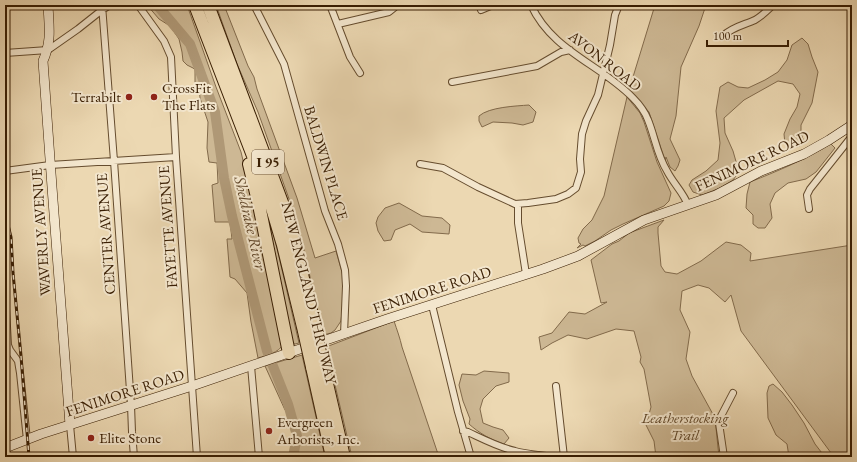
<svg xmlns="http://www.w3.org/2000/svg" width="857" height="462" font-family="'EB Garamond',serif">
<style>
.green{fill:#cdb894;stroke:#826a4b}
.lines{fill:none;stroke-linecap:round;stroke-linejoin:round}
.river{stroke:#af9876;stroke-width:10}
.street-casing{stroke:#654c2e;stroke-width:8}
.secondary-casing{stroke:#381d02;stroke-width:10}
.highway-casing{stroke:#381d02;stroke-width:14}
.street{stroke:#f3e6cd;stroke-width:6}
.secondary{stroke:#f3e6cd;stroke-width:9}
.highway{stroke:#ecd8b2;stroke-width:12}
.rail-casing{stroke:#381d02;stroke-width:3}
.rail{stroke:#f3e6cd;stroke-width:1.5;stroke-dasharray:4.5;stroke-linecap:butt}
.highway-bridge-casing{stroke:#381d02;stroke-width:14;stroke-linecap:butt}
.highway-bridge{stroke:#ecd8b2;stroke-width:12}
.poi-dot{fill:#8f2418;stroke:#f3e6cd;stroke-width:1.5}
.labels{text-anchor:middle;stroke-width:4;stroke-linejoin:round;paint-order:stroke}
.shield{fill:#f3e6cd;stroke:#70593f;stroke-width:1}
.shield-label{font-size:14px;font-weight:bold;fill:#381d02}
.street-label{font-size:15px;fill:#381d02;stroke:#f3e6cd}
.poi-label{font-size:15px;fill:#381d02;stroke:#f3e6cd;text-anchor:start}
.park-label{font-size:15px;font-style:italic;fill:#5d4426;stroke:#f3e6cd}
.water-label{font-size:16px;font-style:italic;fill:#62482b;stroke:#f3e6cd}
</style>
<rect width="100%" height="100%" fill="#ecd8b2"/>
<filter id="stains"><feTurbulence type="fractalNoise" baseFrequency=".005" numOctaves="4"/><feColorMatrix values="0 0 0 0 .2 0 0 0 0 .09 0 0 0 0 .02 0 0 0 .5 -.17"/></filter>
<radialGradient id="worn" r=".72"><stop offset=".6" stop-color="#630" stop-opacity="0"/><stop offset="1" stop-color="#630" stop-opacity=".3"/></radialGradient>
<path class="green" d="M147 5H187L216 87 241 152 257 219 283 344C279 353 267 355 258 358L251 322 247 293 235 279 230 277 227 239H232L230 222H215L212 185 218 183 217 163 209 162 207 148 208 122 200 98 199 85H195V70L193 68 187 65 183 61 182 52 179 39 170 26 159 19Z
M216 5H224L248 66 254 77 257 89 297 198 315 258 336 251 344 279V295L341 321 335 330 331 333 323 335 304 250 293 210 258 112 237 64Z
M655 5H706L699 26 681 67 676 116 670 139 680 160 678 166 675 171 670 167 666 157 665 161 649 112 629 90Z
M802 38 808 44 812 57 818 72 812 103 801 125V133L804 142 800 146 793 148 785 144 784 134 790 119 797 107 800 94 793 84 778 81 744 100 724 118 725 133 733 151 739 172 733 180 720 188 702 195 693 192 689 185 692 180 706 171 718 160 720 143 716 111 720 87 728 82 738 87 748 88 765 80 778 72 787 60 792 45Z
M627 97 640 113 644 122 657 162 671 193 669 201 664 206 623 224 611 230 595 241 585 246 583 245 577 248 581 244 579 243 578 238 583 229 592 220 604 196Z
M529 105 536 112 533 122 523 125 512 123 493 122 482 127 479 121V116C489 107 516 106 529 105Z
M831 144 835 148 816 172 806 179 788 183 775 193 770 204 772 218 765 228H758L753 224V215L746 208 747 194 750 182C778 171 806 159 831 144Z
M399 203 422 216 442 218 450 225 449 234 422 232 410 224 395 230 391 240 384 241 378 231 376 223 378 217 385 208Z
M265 211 273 231 299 343 295 344 291 343Z
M664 220 658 227V233L661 266 665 272 677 274 701 261 726 242 741 245 751 253 750 261 852 245V457H834L741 331 731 295 725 302 709 288 698 285 682 291 680 310 690 332 686 359 692 376 715 418 719 457H656L654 441 646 425 651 407 644 369 640 362 641 357 634 331 616 329 587 339 568 335 552 343 541 350 539 337 552 333 569 312 585 314 607 302 601 303 591 260 612 244 619 241 629 233Z
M394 321C397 330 400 338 402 347L439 457H352L326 347Z
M302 355 325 457H290L294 434 288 413 285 410 265 366Z
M484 371 509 373V382L496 386 483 399 480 409 483 423 493 427 503 430 509 438 504 444C491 440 479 433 469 424L470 419 463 401 459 385 462 374 476 375Z
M773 384 782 392 792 405 804 423 815 444 825 457H789L787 444 776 435 768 418 767 393 769 386Z"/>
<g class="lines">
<path class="river" d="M157 5 190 44 215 112 224 178 232 216 267 351 288 404 297 436 293 457"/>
<g class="street-casing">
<path id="street" d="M102 5 114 161 131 405 132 432 134 457
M138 5 164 41 171 57 176 157 192 386 197 457
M254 5 284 64 325 211 338 244 345 270 346 286 344 334
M330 5 350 57 360 73
M531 5C552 51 600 64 633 98 639 104 645 112 648 120 655 137 657 155 667 171 673 183 683 192 688 205
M849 5 852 11
M481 10 493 5
M338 24 389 12 394 8 396 5
M723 36C732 27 744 25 755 20 762 16 767 11 773 5
M5 53 48 50 78 29 102 10 110 5
M452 82 537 66 561 52 570 50
M420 164 443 168 478 187 515 204 528 203 556 199 568 194 576 188 581 172 580 159 582 134 586 121 598 95 610 45 615 15 619 5
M5 171 50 165 176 157
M518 204V223L526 274
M809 209 807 195 810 189 852 136
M5 290 8 345 10 350 18 361 20 373 27 440
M432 305 458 412 471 457
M251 366 259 457
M556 386 564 457
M70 425 73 457
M463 431 468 432C483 439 498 447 515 451 530 455 546 456 561 457
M724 457 719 423 721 416 733 393"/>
</g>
<g class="secondary-casing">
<path id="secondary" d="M48 5C49 27 52 40 43 61L52 187 70 425
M5 448 41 434 192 386 387 319 543 269 578 256 644 220 716 195 761 171 804 154 829 140 852 125"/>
</g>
<g class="highway-casing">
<path id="highway" d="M195 5 260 174 272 208 283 245 303 327
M208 5 283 205 294 242 314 323
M249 164 259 205 289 353
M322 362 344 457
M312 367 332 457"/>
</g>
<use href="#street" class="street"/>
<use href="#secondary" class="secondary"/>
<use href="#highway" class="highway"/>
<g class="rail-casing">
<path id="rail" d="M5 213 11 237 13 273 21 356 29 457
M5 425 7 457"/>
</g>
<use href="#rail" class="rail"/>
<g class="highway-bridge-casing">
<path id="highway-bridge" d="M314 323 322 362
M303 327 312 367"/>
</g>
<use href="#highway-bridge" class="highway-bridge"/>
</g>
<g class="poi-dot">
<circle cx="129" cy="97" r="4"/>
<circle cx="154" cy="97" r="4"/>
<circle cx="269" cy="431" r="4"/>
<circle cx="91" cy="438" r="4"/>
</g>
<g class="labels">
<rect class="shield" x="252" y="150" width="32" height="24" rx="3"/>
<g class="shield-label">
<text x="268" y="167">I 95</text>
</g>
<g class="street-label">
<text transform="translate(605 61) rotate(38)" y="5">AVON ROAD</text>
<text transform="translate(752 161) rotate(-25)" y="5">FENIMORE ROAD</text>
<text transform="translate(326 163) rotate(73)" y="5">BALDWIN PLACE</text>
<text transform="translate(168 227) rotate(-94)" y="5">FAYETTE AVENUE</text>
<text transform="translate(41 232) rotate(-94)" y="5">WAVERLY AVENUE</text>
<text transform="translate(106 234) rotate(-94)" y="5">CENTER AVENUE</text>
<text transform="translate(432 290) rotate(-18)" y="5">FENIMORE ROAD</text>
<text transform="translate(309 293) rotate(76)" y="5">NEW ENGLAND THRUWAY</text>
<text transform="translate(125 393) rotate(-18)" y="5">FENIMORE ROAD</text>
</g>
<g class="poi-label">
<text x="162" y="93">CrossFit<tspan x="162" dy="17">The Flats</tspan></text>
<text x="121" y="102" text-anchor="end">Terrabilt</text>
<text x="277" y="427">Evergreen<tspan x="277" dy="17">Arborists, Inc.</tspan></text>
<text x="99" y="443">Elite Stone</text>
</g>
<g class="park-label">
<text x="685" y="423">Leatherstocking<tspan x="685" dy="17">Trail</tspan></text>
</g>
<g class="water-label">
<text transform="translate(251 223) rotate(77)" y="6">Sheldrake River</text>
</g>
</g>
<rect width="857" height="462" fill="none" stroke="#ecd8b2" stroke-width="20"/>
<rect x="6" y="6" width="845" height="450" fill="none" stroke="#381d02" stroke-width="2"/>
<rect x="10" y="10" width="837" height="442" fill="none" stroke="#381d02"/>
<path d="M707 40v6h81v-6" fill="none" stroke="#381d02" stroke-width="2"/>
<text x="713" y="40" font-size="12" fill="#381d02" stroke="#f3e6cd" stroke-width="3" paint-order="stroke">100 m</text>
<rect width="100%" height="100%" filter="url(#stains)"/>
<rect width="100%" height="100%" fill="url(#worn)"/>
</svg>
